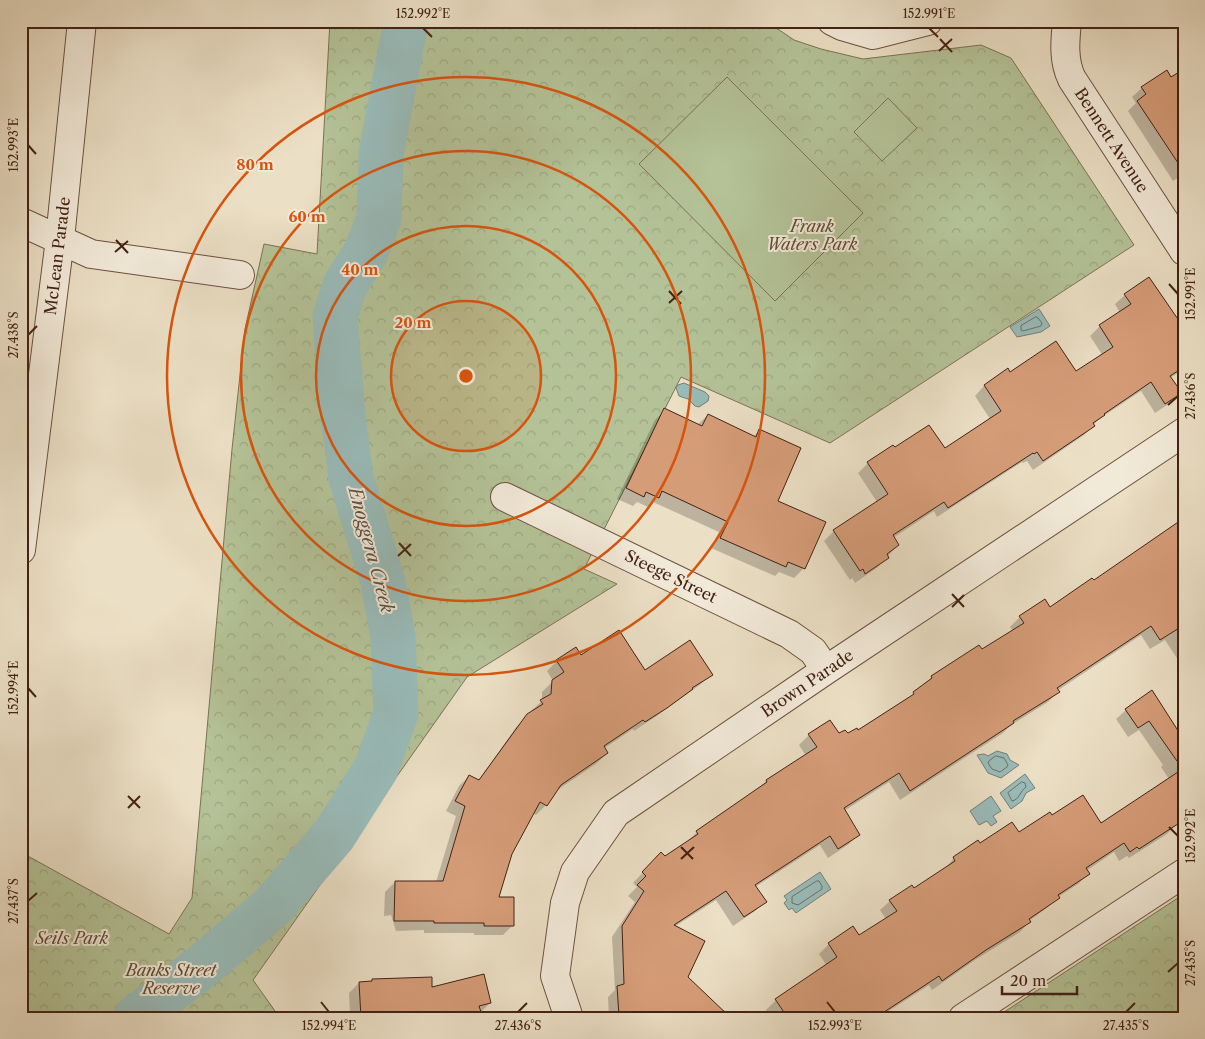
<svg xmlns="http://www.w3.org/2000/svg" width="1205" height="1039" font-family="'Libre Caslon Text',serif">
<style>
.forest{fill:url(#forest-crowns);stroke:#7c7255}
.pitch{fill:#b4c297;stroke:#7c7255}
.water{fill:#99bcba;stroke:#777e77}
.shadow{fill:#0003}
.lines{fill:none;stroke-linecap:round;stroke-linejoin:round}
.shore{stroke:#6e6f66;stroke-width:1}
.river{stroke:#99bcba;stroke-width:45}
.building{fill:#d59c78;stroke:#432213}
.minor-casing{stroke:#6d5140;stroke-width:30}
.minor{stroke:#f2ead9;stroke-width:28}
.ticks{fill:none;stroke:#432213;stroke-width:2}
.ring{fill:none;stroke:#d8540d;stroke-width:2.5}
.labels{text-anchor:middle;stroke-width:4;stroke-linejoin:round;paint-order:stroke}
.street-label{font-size:16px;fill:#432213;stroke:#f2ead9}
.park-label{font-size:16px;font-style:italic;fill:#5f4a34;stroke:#f2ead9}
.water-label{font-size:18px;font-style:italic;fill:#5d5045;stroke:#f2ead9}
.centre{fill:#d8540d;stroke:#f2ead9;stroke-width:2.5}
.ring-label{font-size:15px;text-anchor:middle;font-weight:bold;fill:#d8540d;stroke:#f2ead9;stroke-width:4;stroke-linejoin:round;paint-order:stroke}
.neatline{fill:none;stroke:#432213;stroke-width:2}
.ticks-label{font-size:12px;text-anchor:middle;fill:#432213}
</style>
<defs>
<pattern id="forest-crowns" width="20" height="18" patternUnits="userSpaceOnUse" patternTransform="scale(1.25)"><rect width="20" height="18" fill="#b4c297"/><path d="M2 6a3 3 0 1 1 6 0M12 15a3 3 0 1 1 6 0" fill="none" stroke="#9ca681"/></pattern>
</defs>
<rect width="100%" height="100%" fill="#ebdfc5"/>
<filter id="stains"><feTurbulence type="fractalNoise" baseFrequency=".004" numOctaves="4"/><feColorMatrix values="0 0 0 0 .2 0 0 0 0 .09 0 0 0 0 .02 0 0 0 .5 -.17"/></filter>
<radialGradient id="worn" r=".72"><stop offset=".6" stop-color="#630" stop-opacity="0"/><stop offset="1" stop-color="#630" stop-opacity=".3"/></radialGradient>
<path class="forest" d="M330 21H766L794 40 821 49 863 59 981 45 1011 58 1134 245 830 443 681 377 584 569 617 584 467 677 253 980 280 1018H21V888L26 855 169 934 192 898 232 449 245 329 264 244 317 254Z
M1184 894V1018H995Z"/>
<path class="pitch" d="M727 77 863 213 775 301 639 164Z
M888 98 917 128 882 161 854 132Z"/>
<path class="water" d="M1039 309 1050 326 1041 332 1017 337 1010 327Z
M684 383 705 392 709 396 708 401 699 407 695 406 688 399 679 396 676 388 678 385Z
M997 751 1007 754 1010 760 1019 765 1001 778 988 773 977 755 984 754 988 756Z
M1025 774 1035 788 1026 793 1022 801 1011 809 1000 793Z
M991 796 1001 811 993 816 997 822 991 826 987 821 979 825 970 811Z
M820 872 831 889 796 913 792 908 789 910 784 903 787 900 784 896Z"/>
<path class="shadow" d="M1184 70V174L1173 181 1128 111 1136 103 1132 97 1142 88 1171 78Z
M1125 295 1184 331V369L1170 378 1180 393 1170 403 1155 413 1141 391 1099 419 1084 435 1033 470 1027 461 1023 463 1022 462 937 517 934 511 893 538 898 545 878 567 855 583 852 578 850 580 824 541 834 531 877 502 858 473 868 463 894 449 944 450 990 419 975 396 984 386 1010 373H1076L1103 356 1090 336 1100 326 1120 313 1115 304Z
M665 410 697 425 708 415 753 437 759 431 776 501 804 568 794 578 779 572 775 576 711 548 719 532 653 502 648 507 637 502 633 506 617 499 655 420Z
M1184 520V669L1165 640 1150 649 1141 635 1057 691 1058 692 1048 702 1011 725 1003 733 900 800 889 782 844 811 859 834 849 844 828 858 820 845 755 887 765 901 755 911 733 926 716 900 674 927 686 978 719 1008 728 1012 726 1018H609L608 997 615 990 612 937 635 902 628 896 637 887 633 883 651 864 665 857 687 842 697 832 756 792 766 781 806 756 799 745 809 735H848L858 732 908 699 932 677 982 651 1013 631 1010 627 1020 617 1049 609 1093 582Z
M581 657 645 671 711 674 701 684 655 717 634 731 633 729 603 749 607 753 597 763 556 791 546 805 536 815 532 813 511 853 498 898 513 925 503 935H474V933H424V930L396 931 391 915 384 916 385 892 395 882H436L456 816 446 811 459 786 469 776 478 781 517 726 532 713 531 711 542 701V692L553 681 547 671 557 661Z
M1151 692 1181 738 1184 736V805L1177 824 1167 834 1129 858 1127 856 1119 861 1114 852 1086 871 1088 874 1078 884 1058 897 1048 907 1029 921V922L1020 932 975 960 932 990 929 985 878 1018H771L766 1010 776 1000 827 966 819 954 829 944 859 937 886 919 880 910 890 901 913 890 945 869 954 858 980 845 1019 834 1051 817 1101 824 1169 779 1161 767 1163 765 1139 730 1128 737 1116 719 1126 710Z
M372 980 401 1018H344L350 1013 349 993 359 983H370Z
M490 1003 480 1013 424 1018Z"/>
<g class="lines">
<path class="shore" d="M1036 317 1038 318 1042 323 1041 326 1023 331 1021 330V326Z
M996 756 1004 758 1008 765 1007 767 1000 772 992 769 988 763 989 761Z
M1022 782 1025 783 1026 787C1020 791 1019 800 1012 801L1008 793Z
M817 881H819L822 886V889L798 905 792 903V897Z"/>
<path class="river" d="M135 1018 205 964 274 905 334 835 376 769 396 713 393 637 383 582 351 478 343 416 335 317 345 285 366 252 379 219 381 154 406 21"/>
</g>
<path class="building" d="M1184 69V172L1137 101 1146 94 1141 87 1167 70 1171 77Z
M1149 277 1184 328V367L1170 376 1182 393 1165 404 1151 382 1104 414 1105 415 1093 423 1095 426 1043 461 1037 452 1034 454 1033 453 948 508 944 502 893 535 899 545 887 554 889 558 865 574 863 569 860 571 833 530 888 494 867 462 893 445 895 447 929 425 945 448 1001 411 984 385 1008 368 1010 372 1056 341 1076 371 1113 347 1099 325 1131 304 1124 294Z
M664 408 702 426 708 414 756 437 759 429 801 448 778 501 826 522 805 569 788 562 786 567 720 538 728 522 662 491 659 498 646 492 644 497 626 488Z
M1184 518V625L1160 640 1151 626 1057 688 1060 692 1013 721 1014 723 910 791 899 773 844 808 860 835 838 849 830 836 755 885 767 902 744 917 726 891 674 925 705 941 688 977 731 1018H656L661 1012 619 1016 617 986 624 984 622 926 644 891 637 885 646 876 642 872 661 852 665 856 698 834 696 831 767 782 766 780 817 747 808 734 830 720 839 733 845 730 848 733 857 728 858 730 914 694 913 692 932 678 931 676 979 645 982 649 1024 623 1019 616 1045 599 1050 607 1092 578 1094 580Z
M619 630 645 670 690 640 713 675 692 688 693 689 667 708 645 722 643 720 604 746 608 753 561 785 547 806 540 802 512 854 499 897H514V926H484V923H434V921H394L395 881H443L465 806 455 801 469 775 479 780 527 714 543 704 540 700 551 694 552 680 564 672 556 660 576 647 581 655Z
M1152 690 1184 740V757L1177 761 1149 721 1138 728 1125 709Z
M1184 768V820L1139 849 1137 847 1130 852 1124 843 1086 868 1090 874 1058 895 1060 898 1029 919 1031 922 986 950 942 981 939 976 875 1018H788L775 999 837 957 828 943 853 926 859 935 897 911 889 900 912 885 914 888 955 861 953 857 978 840 980 843 1012 822 1019 832 1050 812 1052 815 1083 795 1101 823Z
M484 974 491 1003 479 1006 483 1018H361L359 982 372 981V979L432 977V987Z"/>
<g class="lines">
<g class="minor-casing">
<path id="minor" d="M832 21 842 26 873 35 928 21
M1067 21C1065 41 1063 61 1072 79L1184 251
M21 222 91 254 240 275
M505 497 789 634 813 651 826 670
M21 550 60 239 82 21
M569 1018 555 976 565 903 575 872 616 813 826 670 1184 432
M963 1018 1184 873"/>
</g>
<use href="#minor" class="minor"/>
</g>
<path class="ticks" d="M423 28 432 37M929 28 938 37M940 39 952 52M939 51 952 39M28 145 36 154M116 240 128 253M115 252 128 241M1169 284 1178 294M669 291 681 304M669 303 682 291M28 335 37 326M1168 405 1178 396M399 543 411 556M398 556 411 544M952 594 964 607M952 607 964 595M28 688 36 697M128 796 140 808M128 808 140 796M1169 827 1178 836M681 847 693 859M681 859 694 847M28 901 37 893M1168 972 1178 963M321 1002 329 1012M827 1002 835 1012M518 1012 527 1003M1126 1012 1135 1003"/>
<circle cx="466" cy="376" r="75" fill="#d8540d" fill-opacity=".12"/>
<g class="ring">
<circle cx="466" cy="376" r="75"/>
<circle cx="466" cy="376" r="150"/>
<circle cx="466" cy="376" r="225"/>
<circle cx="466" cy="376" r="299"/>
</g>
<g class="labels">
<g class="street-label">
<text transform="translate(1112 140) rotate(57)" y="6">Bennett Avenue</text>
<text transform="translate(57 256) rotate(-83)" y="6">McLean Parade</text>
<text transform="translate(671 576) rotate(26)" y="6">Steege Street</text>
<text transform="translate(807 683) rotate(-34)" y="6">Brown Parade</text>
</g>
<g class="park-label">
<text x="812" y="232">Frank<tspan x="812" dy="18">Waters Park</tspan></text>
<text x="72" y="944">Seils Park</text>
<text x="171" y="976">Banks Street<tspan x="171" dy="18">Reserve</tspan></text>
</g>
<g class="water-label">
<text transform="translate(371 550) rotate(75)" y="6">Enoggera Creek</text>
</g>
</g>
<circle cx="466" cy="376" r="8" class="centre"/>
<g class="ring-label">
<text x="255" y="170">80 m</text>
<text x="307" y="222">60 m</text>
<text x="360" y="275">40 m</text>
<text x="413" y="328">20 m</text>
</g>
<rect width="1205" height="1039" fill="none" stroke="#ebdfc5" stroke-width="55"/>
<path d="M1002 986v8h75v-8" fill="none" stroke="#432213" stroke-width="2.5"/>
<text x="1010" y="986" font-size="15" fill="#432213" stroke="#f2ead9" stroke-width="4" paint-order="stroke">20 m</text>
<rect x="28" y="28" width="1150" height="984" class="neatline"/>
<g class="ticks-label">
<text x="423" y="18">152.992°E</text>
<text x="929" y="18">152.991°E</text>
<text transform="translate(14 145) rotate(-90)" y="4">152.993°E</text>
<text transform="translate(1191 294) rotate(-90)" y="4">152.991°E</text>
<text transform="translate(14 335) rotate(-90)" y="4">27.438°S</text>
<text transform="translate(1191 396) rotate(-90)" y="4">27.436°S</text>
<text transform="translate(14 688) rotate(-90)" y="4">152.994°E</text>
<text transform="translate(1191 836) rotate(-90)" y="4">152.992°E</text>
<text transform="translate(14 901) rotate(-90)" y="4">27.437°S</text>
<text transform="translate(1191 963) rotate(-90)" y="4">27.435°S</text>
<text x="329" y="1030">152.994°E</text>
<text x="518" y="1030">27.436°S</text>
<text x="835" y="1030">152.993°E</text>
<text x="1126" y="1030">27.435°S</text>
</g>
<rect width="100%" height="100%" filter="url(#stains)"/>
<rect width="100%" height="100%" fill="url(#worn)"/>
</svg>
